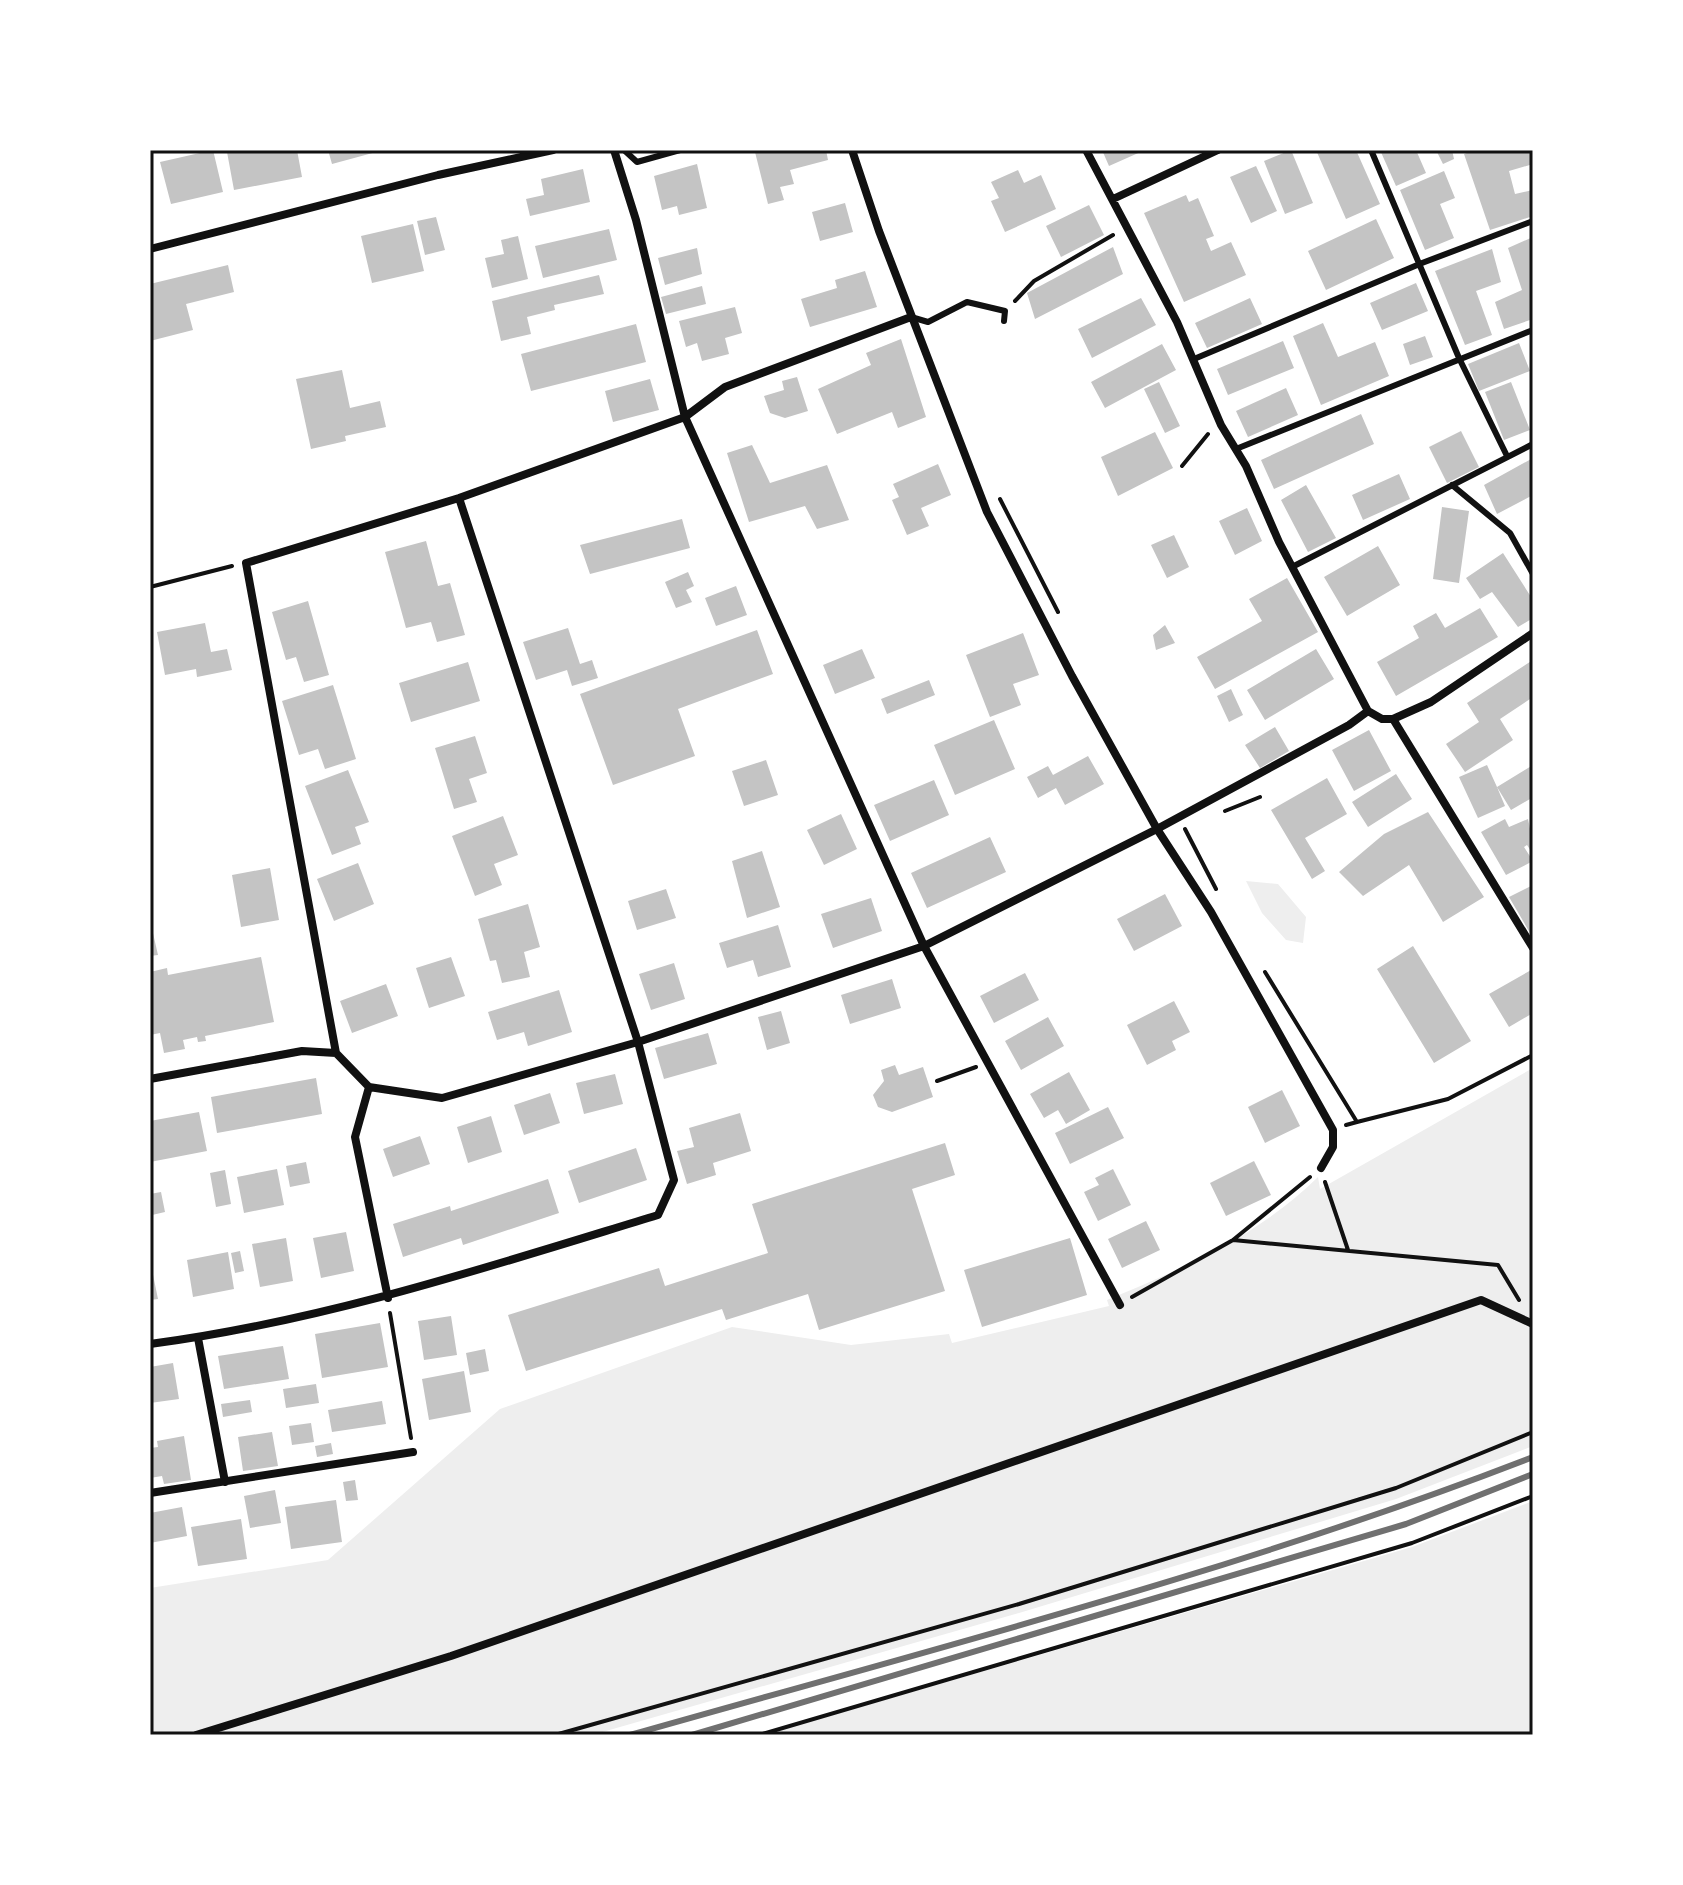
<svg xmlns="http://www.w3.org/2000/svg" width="1683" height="1885" font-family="'Golos Text',sans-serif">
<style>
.green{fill:#eee}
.building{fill:#c4c4c4}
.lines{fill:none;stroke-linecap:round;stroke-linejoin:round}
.path{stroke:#111;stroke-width:4}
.service{stroke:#111;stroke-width:6}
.minor{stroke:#111;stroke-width:8}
.rail{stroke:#707070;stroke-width:6}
.neatline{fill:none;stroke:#111;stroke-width:3}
</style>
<rect width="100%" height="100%" fill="#fff"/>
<path class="green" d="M1246 881 1278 884 1306 917 1303 943 1286 940 1262 913Z
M1533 1068V1446L1396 1499 1019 1613 592 1735H150V1588L328 1560 500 1409 732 1327 851 1345 949 1334 952 1343 1109 1306 1107 1300C1182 1269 1260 1235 1318 1177L1320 1189Z
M1533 1501V1735H763L1412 1547Z"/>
<path class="building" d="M213 150 223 192 171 204 160 162Z
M239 150H297L302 177 234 190 227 152Z
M328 150H380V151L332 164Z
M762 150H826L828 160 790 170 794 184 780 187 784 200 768 204 755 152Z
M1102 150H1145L1109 166Z
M1291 150 1313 203 1285 214 1264 161Z
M1316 150H1356L1380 204 1346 219Z
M1380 150H1416L1426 173 1396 186Z
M1436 150H1452L1454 159 1443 164Z
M1475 150H1533V164L1509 171 1515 194 1533 190V216L1490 230 1464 154Z
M697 164 707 208 679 215 677 206 662 210 654 176Z
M1256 166 1277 211 1251 223 1230 177Z
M583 169 590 202 530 216 526 199 544 195 541 179Z
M1018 170 1024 183 1041 175 1056 209 1005 232 991 201 999 198 991 182Z
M1444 171 1455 198 1440 204 1454 238 1425 250 1400 190Z
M1186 195 1189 202 1198 198 1214 236 1206 239 1211 251 1231 242 1246 275 1184 302 1144 213Z
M845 203 853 232 820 241 812 212Z
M1089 205 1104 235 1061 257 1046 226Z
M436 217 445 250 425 255 417 221Z
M1376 219 1394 258 1326 290 1308 251Z
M413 224 424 271 372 283 361 236Z
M609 229 617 260 543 278 535 246Z
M518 236 528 279 492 288 485 258 504 254 501 240Z
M1533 237V319L1504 329 1495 302 1522 290 1508 248Z
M1113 247 1123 274 1035 319 1027 293Z
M697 248 702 274 665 285 658 258Z
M1492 249 1501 282 1476 291 1492 335 1465 345 1435 271Z
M228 265 234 292 186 304 193 330 150 341V284Z
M865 271 877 307 810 327 801 299 837 288 835 280Z
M599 275 604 294 554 305 555 310 527 317 531 334 501 341 492 301Z
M1416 283 1428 311 1382 330 1370 303Z
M702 286 706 304 666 314 661 297Z
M1141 298 1156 325 1092 358 1078 329Z
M1250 298 1262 324 1207 348 1195 323Z
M735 307 742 333 725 338 729 354 702 361 697 343 686 347 679 321Z
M1323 323 1338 357 1375 342 1389 376 1321 405 1293 336Z
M636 324 646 362 531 391 521 354Z
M1425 336 1433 357 1410 365 1403 344Z
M901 339 926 417 898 428 892 412 837 434 818 389 871 365 866 353Z
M1283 341 1294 368 1228 395 1217 369Z
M1519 343 1530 371 1479 391 1468 364Z
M1162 344 1176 370 1105 408 1091 382Z
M342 370 350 408 380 401 386 427 345 436 346 441 311 449 296 379Z
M797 377 808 411 785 418 770 413 764 396 784 390 782 381Z
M650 379 659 410 613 422 605 391Z
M1159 382 1180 426 1165 433 1144 389Z
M1511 382 1530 430 1504 440 1485 392Z
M1286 388 1298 415 1248 437 1236 411Z
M1361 414 1374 444 1274 489 1261 460Z
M1461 431 1479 467 1447 483 1429 447Z
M1155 432 1173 468 1118 496 1101 457Z
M752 445 770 483 827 465 849 520 817 529 805 506 749 522 727 453Z
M1533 458V495L1497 514 1484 485Z
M938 464 951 495 921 508 929 526 907 535 892 500 899 497 893 484Z
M1399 474 1410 499 1363 520 1352 495Z
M1306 485 1336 538 1308 552 1281 500Z
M1442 507 1469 511 1459 583 1433 579Z
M1247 508 1262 541 1235 555 1219 521Z
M682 519 690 548 590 574 580 545Z
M1174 535 1189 567 1167 578 1151 545Z
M426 541 438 586 450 583 465 635 437 642 431 622 406 628 385 552Z
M1378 546 1400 585 1347 616 1324 577Z
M1503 553 1533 600V618L1518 627 1492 592 1480 599 1466 578Z
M688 572 694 586 686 590 692 602 676 608 665 582Z
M1287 578 1318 632 1215 689 1197 657 1262 621 1249 599Z
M736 586 747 615 716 626 705 598Z
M308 601 329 675 304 682 296 657 286 660 272 612Z
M1480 608 1498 637 1396 696 1377 662 1419 638 1413 626 1436 613 1445 628Z
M205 623 211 652 227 649 232 670 197 677 196 669 165 675 157 632Z
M1165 625 1175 643 1156 650 1153 635Z
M568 628 580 664 592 660 598 678 572 686 567 670 536 680 523 642Z
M757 630 773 674 678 709 695 756 613 785 580 694Z
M1023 633 1039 675 1013 684 1021 705 990 717 966 655Z
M862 649 875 678 835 694 823 665Z
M1316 649 1334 679 1265 720 1247 690Z
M1533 660V697L1500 719 1513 740 1465 772 1446 744 1479 722 1467 703Z
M468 662 480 701 411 722 399 683Z
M929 680 935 695 887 714 881 699Z
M333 685 356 759 325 769 318 749 299 755 282 701Z
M1231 689 1243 715 1229 722 1217 696Z
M994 720 1015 769 955 795 934 745Z
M1275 727 1289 751 1260 768 1245 745Z
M1369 730 1391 771 1354 791 1332 750Z
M475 736 487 773 469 779 477 802 454 809 435 748Z
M1088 756 1104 784 1065 805 1056 788 1038 798 1027 777 1048 766 1053 775Z
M766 760 778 795 744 806 732 771Z
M1487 765 1497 787 1533 765V804L1530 799 1511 810 1497 787 1505 806 1478 818 1459 777Z
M348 770 369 822 355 827 361 844 332 855 305 786Z
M1396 774 1412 799 1368 827 1352 802Z
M1327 778 1347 814 1305 838 1325 871 1312 879 1271 810Z
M934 780 949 815 890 841 874 805Z
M1428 812 1484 897 1443 922 1409 865 1363 896 1339 872 1384 834Z
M841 814 857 849 824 865 807 830Z
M503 816 518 855 494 864 502 885 475 896 452 836Z
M1505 819 1509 827 1528 819 1533 843V854L1527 845 1524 847 1533 861 1506 875 1481 832Z
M990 837 1006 872 927 908 911 873Z
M762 851 780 907 747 918 732 861Z
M358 863 374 904 334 921 317 879Z
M270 868 279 920 241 927 232 875Z
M1533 885V938L1509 897Z
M666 889 676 918 637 930 628 901Z
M1165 894 1182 926 1134 951 1117 919Z
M871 898 882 931 833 948 821 914Z
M528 904 540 947 524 952 530 977 502 983 496 960 490 961 478 919Z
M150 920 158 955 150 956Z
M778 925 791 967 758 977 753 960 727 968 719 943Z
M1413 946 1471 1041 1434 1063 1377 969Z
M261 957 274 1022 205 1036 206 1041 198 1042 197 1037 183 1040 185 1049 164 1053 160 1033 150 1035V972L167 968 168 975Z
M451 957 465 996 429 1008 416 968Z
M674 963 685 999 651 1010 639 974Z
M1533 969V1013L1509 1027 1489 994Z
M1025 973 1039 1000 994 1023 980 996Z
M892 979 901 1008 850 1024 841 995Z
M386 984 398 1016 352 1033 340 1001Z
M559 990 572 1032 528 1046 524 1032 497 1040 488 1012Z
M1174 1001 1190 1032 1172 1041 1176 1050 1147 1065 1127 1025Z
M781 1011 790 1043 767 1050 758 1017Z
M1048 1017 1064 1046 1021 1070 1005 1041Z
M708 1033 717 1064 664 1079 655 1048Z
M895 1065 899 1075 923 1067 933 1097 892 1112 878 1107 873 1095 884 1081 881 1070Z
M1069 1072 1090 1110 1066 1124 1058 1110 1044 1118 1030 1094Z
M615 1074 623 1104 584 1114 576 1083Z
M316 1078 322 1114 217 1133 211 1097Z
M1282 1090 1300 1126 1265 1143 1248 1107Z
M550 1093 560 1123 524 1135 514 1105Z
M1108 1107 1124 1138 1070 1164 1055 1133Z
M199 1112 207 1151 150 1162V1121Z
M740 1113 751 1151 713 1163 716 1175 687 1184 677 1151 694 1147 689 1128Z
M491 1116 502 1152 468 1163 457 1127Z
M420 1136 430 1164 393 1177 383 1149Z
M945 1143 955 1175 912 1189 945 1291 819 1330 808 1294 726 1320 722 1309 526 1371 508 1315 659 1268 665 1286 768 1253 752 1204Z
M636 1148 647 1180 579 1203 568 1171Z
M1254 1161 1271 1195 1226 1216 1210 1183Z
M306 1162 310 1183 290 1187 286 1166Z
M277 1169 284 1205 244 1213 237 1177Z
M1113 1169 1131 1205 1098 1221 1084 1192 1099 1185 1095 1178Z
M225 1170 231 1204 216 1207 210 1173Z
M548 1179 559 1213 463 1245 461 1238 403 1257 393 1224 450 1206 451 1211Z
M161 1192 165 1212 152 1215 150 1194Z
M1146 1221 1160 1250 1122 1268 1108 1239Z
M346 1232 354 1271 321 1278 313 1238Z
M286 1238 293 1281 260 1287 252 1244Z
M1070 1238 1087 1295 982 1327 964 1270Z
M240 1251 244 1271 235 1273 231 1253Z
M228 1252 234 1289 193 1297 187 1260Z
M150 1260 158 1299 150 1300Z
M451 1316 457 1355 424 1360 418 1321Z
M380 1323 388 1367 322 1378 315 1334Z
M283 1346 289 1379 224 1389 218 1356Z
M485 1349 489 1371 470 1375 466 1353Z
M173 1363 179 1399 150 1403V1367Z
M464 1371 471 1412 429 1420 422 1379Z
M316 1384 319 1403 286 1408 283 1389Z
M250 1400 252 1412 223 1417 221 1404Z
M382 1401 386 1424 332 1432 328 1410Z
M311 1423 314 1442 292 1445 289 1426Z
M272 1432 278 1466 243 1471 238 1437Z
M184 1436 191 1480 164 1484 162 1476 150 1478V1448L158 1447 157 1441Z
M331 1443 333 1454 317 1457 315 1446Z
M355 1480 358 1500 346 1501 343 1482Z
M275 1490 281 1523 250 1528 244 1496Z
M336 1500 342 1542 291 1549 285 1507Z
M182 1507 187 1536 150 1543V1513Z
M241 1519 247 1559 198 1566 191 1527Z"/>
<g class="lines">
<path class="path" d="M1015 301 1034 281 1113 235
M1182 466 1208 434
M1000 499 1058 612
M150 587 232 566
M1225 811 1260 797
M1185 829 1216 889
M1265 972 1357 1122 1346 1125
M937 1081 976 1067
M1357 1122 1448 1099 1533 1055
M1325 1182 1348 1250
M1233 1240 1498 1265 1519 1300
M1132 1297 1233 1240 1310 1177
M390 1313 411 1438
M555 1735 1019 1604 1396 1488 1533 1432
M759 1735 1412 1543 1533 1496"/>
<path class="service" d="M624 150 637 162 680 150
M1371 150 1459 358 1507 456
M911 317 928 322 967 302 1005 311 1004 321
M1194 359 1422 263 1533 221
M1236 449 1533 330
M1452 485 1510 533 1533 574
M1292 567 1533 444"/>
<path class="minor" d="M614 150 636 220 685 417 924 946 1120 1305
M852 150 879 231 987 512 1072 676 1157 829 1211 912 1333 1130V1147L1321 1168
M1086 150 1177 322 1221 425 1246 466 1279 542 1368 711 1382 719H1393L1431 702 1533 633
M1113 199 1218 150
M150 249 438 175 553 150
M1393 719 1533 948
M336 1053 246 563 459 498 685 417 725 387 911 317
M336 1053 369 1087 442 1098 638 1042 924 946 1157 829 1349 725 1368 711
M150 1079 302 1051 336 1053
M369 1087 355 1137 388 1298
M198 1338 225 1482
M150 1344C324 1321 491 1266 658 1215L674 1180 638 1042 459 498
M150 1493 413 1452
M196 1735 451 1656 1481 1300 1533 1324"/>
<path class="rail" d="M630 1735C932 1649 1240 1571 1533 1457
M692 1735 1406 1524 1533 1474"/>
</g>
<rect width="1683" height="1885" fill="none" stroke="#ffffff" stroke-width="304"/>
<rect x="152" y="152" width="1379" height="1581" class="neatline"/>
</svg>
